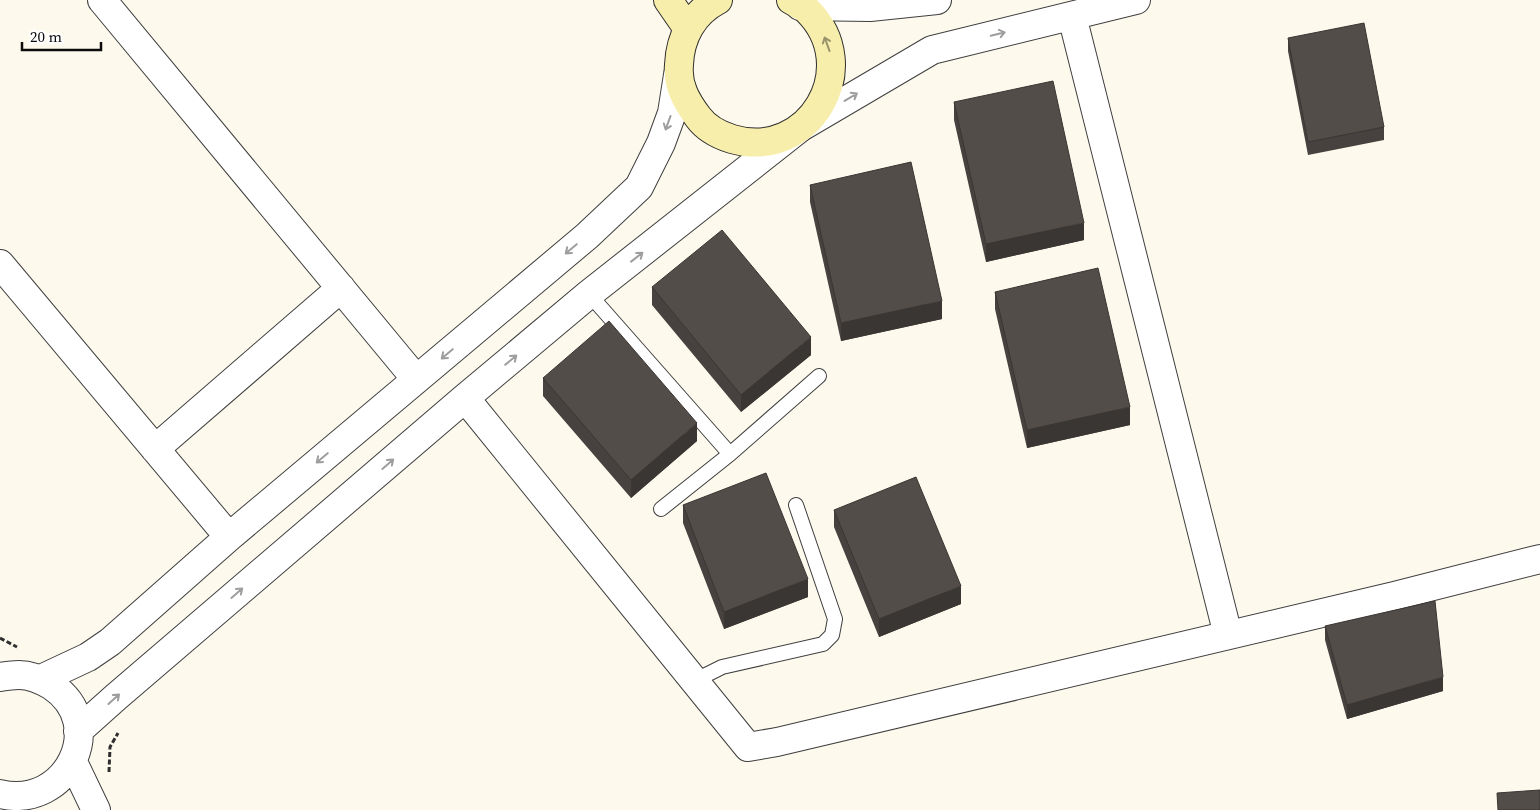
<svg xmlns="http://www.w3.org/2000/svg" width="1540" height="810" font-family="'Source Serif 4',serif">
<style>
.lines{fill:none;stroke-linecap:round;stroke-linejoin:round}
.lane-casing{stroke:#3f3f3f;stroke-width:16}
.street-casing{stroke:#3f3f3f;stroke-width:30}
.secondary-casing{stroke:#2e2e2e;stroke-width:30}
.path{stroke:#2e2e2e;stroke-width:3;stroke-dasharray:5 2.5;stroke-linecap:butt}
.lane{stroke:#fff;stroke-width:14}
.street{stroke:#fff;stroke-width:28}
.secondary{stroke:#f8eeac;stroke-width:28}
.wall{fill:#47423f}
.shaded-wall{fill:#3a3633}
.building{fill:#534d49;stroke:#3a3633}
.oneway{stroke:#9e9e9e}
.oneway2{stroke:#9a946c}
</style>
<rect width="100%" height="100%" fill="#fdf9ec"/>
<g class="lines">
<g class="lane-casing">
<path id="lane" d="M589 294 730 454
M661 509 730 454 819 376
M694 681 722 667 823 644 832 635 835 619 796 505"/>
</g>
<g class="street-casing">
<path id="street" d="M102 0 416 379
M800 6 870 7 937 0
M1072 16 1228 635
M0 264 229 537
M465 398 748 747 777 742 1394 596 1540 559
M155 449 341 288
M0 677C6 676 13 675 19 675 31 675 42 680 52 686 109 724 67 810 0 794
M41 679 88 657 110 642 229 537 587 236 639 187 661 143 672 113 678 75
M78 731 116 697 465 398 589 294 801 127 932 50 1136 0
M73 762 96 810"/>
</g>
<g class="secondary-casing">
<path id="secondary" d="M668 0 688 29
M718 0C693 13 680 37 679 65 677 85 686 101 698 117 706 128 719 135 732 139 809 162 865 67 807 10 803 6 796 3 791 0"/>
</g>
<path class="path" d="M0 638 17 647
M109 772 110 747 118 733"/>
<use href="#lane" class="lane"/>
<use href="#street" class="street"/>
<use href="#secondary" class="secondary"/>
</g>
<path class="wall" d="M1288 38 1384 127V140L1308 155 1288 51Z
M954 102 1084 240 986 262 954 120Z
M810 185 942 319 841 341 810 202Z
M652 287 811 355 741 412 652 305Z
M995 292 1130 425 1027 448 995 309Z
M543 378 697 441 631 498 543 396Z
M683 505 808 597 724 629 683 523Z
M834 510 961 604 879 637 834 527Z
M1325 626 1443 691 1347 719 1325 640Z"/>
<path class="shaded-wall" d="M1084 223V240L986 262V244Z
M942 301V319L841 341V323Z
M811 337V355L741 412V395Z
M1130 407V425L1027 448V430Z
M697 423V441L631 498V480Z
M808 579V597L724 629V612Z
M961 586V604L879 637V619Z
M1443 677V691L1347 719V705Z"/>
<path class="building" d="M1364 23 1384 127 1308 142 1288 38Z
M1053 81 1084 223 986 244 954 102Z
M911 162 942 301 841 323 810 185Z
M722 230 811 337 741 395 652 287Z
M1098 268 1130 407 1027 430 995 292Z
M609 321 697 423 631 480 543 378Z
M766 473 808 579 724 612 683 505Z
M916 477 961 586 879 619 834 510Z
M1435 601 1443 677 1347 705 1325 626Z
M1540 790V810H1498L1497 793Z"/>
<defs><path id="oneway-shaft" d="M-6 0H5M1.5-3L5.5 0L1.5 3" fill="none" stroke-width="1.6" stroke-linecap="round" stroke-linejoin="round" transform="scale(1.25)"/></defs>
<g class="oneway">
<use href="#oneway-shaft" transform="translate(998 34) rotate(-14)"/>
<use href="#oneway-shaft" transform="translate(851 97) rotate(-31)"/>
<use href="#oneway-shaft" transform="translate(668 123) rotate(110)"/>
<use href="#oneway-shaft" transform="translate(571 249) rotate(140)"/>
<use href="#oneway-shaft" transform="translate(637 257) rotate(-38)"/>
<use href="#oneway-shaft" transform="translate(447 354) rotate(140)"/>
<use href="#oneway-shaft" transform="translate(511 360) rotate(-40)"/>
<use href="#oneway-shaft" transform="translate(322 458) rotate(140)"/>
<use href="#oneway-shaft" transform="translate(388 464) rotate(-41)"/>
<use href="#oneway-shaft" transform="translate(237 593) rotate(-41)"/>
<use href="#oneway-shaft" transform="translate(114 699) rotate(-42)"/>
</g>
<use class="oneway2" href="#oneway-shaft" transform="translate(827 44) rotate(-110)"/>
<path d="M22 42v8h79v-8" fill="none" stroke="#0c0c0c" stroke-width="2.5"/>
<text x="30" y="42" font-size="15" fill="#0c0c0c" stroke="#ffffff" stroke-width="4" paint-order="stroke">20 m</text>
</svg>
